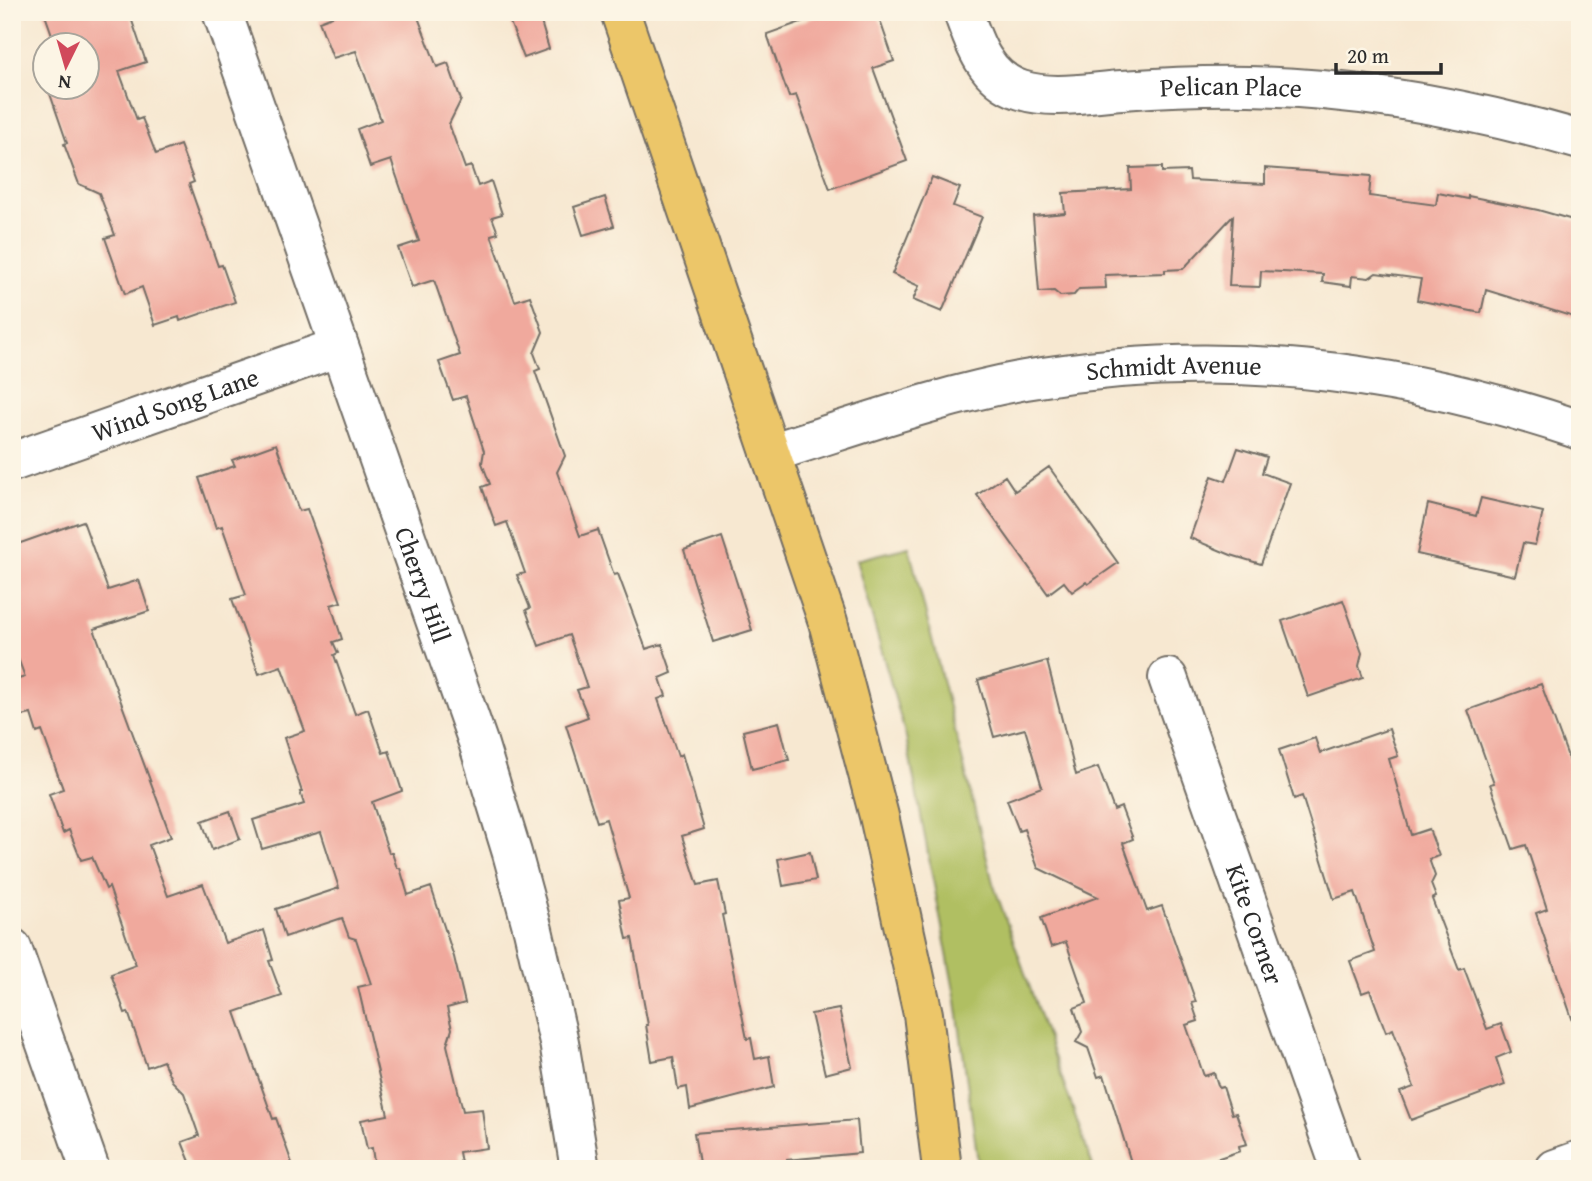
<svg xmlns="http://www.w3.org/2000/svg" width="1592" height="1181" font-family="'Gentium Book Plus',serif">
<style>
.green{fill:#b0bf62;stroke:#6e7546;stroke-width:2}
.building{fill:#f0a99d}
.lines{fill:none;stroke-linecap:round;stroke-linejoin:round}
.minor-casing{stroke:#726d65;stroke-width:42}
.major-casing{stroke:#726d65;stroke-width:42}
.minor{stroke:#fff;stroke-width:38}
.major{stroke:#ecc669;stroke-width:38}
.labels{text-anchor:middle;stroke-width:7;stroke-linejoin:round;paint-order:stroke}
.street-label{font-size:26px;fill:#2b2b2b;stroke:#fcf5e5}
</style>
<rect width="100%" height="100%" fill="#fcf5e5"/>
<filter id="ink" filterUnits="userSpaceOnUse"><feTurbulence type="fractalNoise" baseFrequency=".0143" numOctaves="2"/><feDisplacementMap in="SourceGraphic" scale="14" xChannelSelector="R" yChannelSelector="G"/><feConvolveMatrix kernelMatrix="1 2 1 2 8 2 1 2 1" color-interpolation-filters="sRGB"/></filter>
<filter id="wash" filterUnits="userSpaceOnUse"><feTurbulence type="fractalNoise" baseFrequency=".00686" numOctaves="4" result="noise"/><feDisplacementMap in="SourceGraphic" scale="28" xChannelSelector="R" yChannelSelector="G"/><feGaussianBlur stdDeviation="1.57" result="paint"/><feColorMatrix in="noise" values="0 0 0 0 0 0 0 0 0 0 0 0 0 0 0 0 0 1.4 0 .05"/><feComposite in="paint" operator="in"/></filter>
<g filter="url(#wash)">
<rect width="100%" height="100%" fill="#f7e8d1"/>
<path class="green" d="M909 547 993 883 1094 1169H979L956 1001 906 737 856 560Z"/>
<g id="blocks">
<path class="building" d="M44 12H129L146 62 119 71 137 120 142 118 156 154 180 145 194 182 189 184 218 266 222 265 235 302 180 321 179 317 155 325 142 287 125 294 105 238 115 235 99 193 79 184 64 144 67 143 48 88H88V46H56Z
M343 12H416L437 67 448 63 461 100 449 124 465 168 471 166 478 186 491 181 502 214 492 217 498 233 491 235 515 301 530 296 543 332 534 353 540 369 535 371 565 456 557 472 580 536 598 530 614 575 618 574 646 649 662 644 672 673 660 678 666 696 658 699 678 756 682 754 704 829 682 836 698 885 718 881 725 914 722 915 747 1039 751 1038 755 1059 769 1056 774 1087 690 1109 687 1087 678 1089 673 1057 652 1061 646 1025H648L632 938 627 939 619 900 629 898 606 819 597 822 566 725 588 717 577 690 587 687 569 635 539 646 526 610 530 608 517 575 525 573 507 522 496 526 482 487 490 484 482 463 484 451 466 396 453 400 439 362 460 355 434 280 412 287 398 248 419 241 391 160 370 167 357 129 381 120 356 51 333 58 319 21Z
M506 12H538L549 49 524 58Z
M829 12H877L894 61 873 68 907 161 830 189 796 95 789 97 767 34Z
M1162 167V172L1189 171 1190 180 1265 184V168L1371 176 1369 196 1436 205 1438 193 1468 199V196L1538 210 1580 222V319L1486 290 1481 313 1417 300 1421 279 1376 273 1369 278 1352 276 1351 286 1322 282 1323 274 1261 271 1260 287 1229 286 1233 216 1183 269 1165 270V273L1105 275 1106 288 1079 289 1074 295 1060 296 1054 291 1039 292 1033 216 1065 213 1063 193 1131 189 1130 168Z
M932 177 960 188 953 206 982 217 942 312 913 300 919 286 892 274Z
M605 197 614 226 583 235 574 207Z
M276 444 299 511 307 509 341 602 331 605 342 639 333 642 338 653 334 655 355 714 368 709 383 753 389 751 402 791 372 802 389 853H392L397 868H400L408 895 431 887 454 957 465 1003 447 1008 452 1029 447 1045 463 1111 482 1109 487 1148 459 1152 462 1169H375L372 1148 367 1149 361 1120 388 1115 358 987 371 984 356 939 349 937 342 918 285 937 276 909 339 888 321 832 262 849 253 820 304 804 300 792H302L284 738 305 731 281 666 259 674 232 599 246 595 222 526 216 528 199 478 235 466 232 460Z
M1238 448 1267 457 1262 473 1290 483 1261 564 1231 555 1190 538 1212 476 1226 481Z
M1049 467 1118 563 1088 584 1086 582 1072 592 1064 582 1048 594 977 495 1005 476 1015 491Z
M1481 498 1543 512 1535 545 1523 543 1515 576 1417 554 1428 504 1476 516Z
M83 521 108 590 139 580 149 611 94 629 171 837 149 845 168 896 203 884 225 943 264 930 273 960 269 961 282 996 235 1012 273 1119 276 1118 294 1169H193L182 1142 199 1136 184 1093 172 1081 163 1061 147 1067 128 1012 125 1013 111 974 136 965 109 887 106 889 92 857 81 860 69 830 63 833 49 794 63 789 42 731 37 733 31 714 22 716 12 688V681L25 677 12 642V546Z
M722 537 752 630 713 642 684 550Z
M1343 600 1362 653 1359 666 1363 678 1308 697 1282 621Z
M1047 661 1076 775 1098 767 1114 810 1121 807 1133 839 1123 843 1147 911 1162 906 1196 1002 1192 1003 1198 1021 1186 1025 1204 1076 1214 1073 1219 1088 1223 1087 1232 1114 1236 1113 1247 1144 1239 1146 1240 1151 1186 1169H1133L1104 1075 1098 1077 1088 1048 1076 1042 1082 1032 1074 1008 1087 1003 1066 942 1051 947 1041 918 1098 897 1038 868 1024 829 1019 831 1007 800 1042 787 1025 729 994 737 978 680Z
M1541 684 1570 762 1580 759V1027H1575L1536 913 1547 909 1526 845 1513 849 1490 784 1494 783 1468 710Z
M779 722 789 760 752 769 743 731Z
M1389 729 1398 756 1389 759 1411 835 1429 829 1439 856 1429 859 1435 876 1431 884 1436 897 1432 899 1459 970 1464 968 1487 1029 1501 1024 1511 1052 1496 1058 1505 1085 1411 1120 1400 1092 1414 1087 1393 1029 1386 1032 1370 990 1362 993 1350 961 1375 952 1355 892 1334 899 1302 796 1294 799 1279 750 1315 738 1320 753Z
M230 811 240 839 212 850 202 821Z
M810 852 816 880 783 886 778 859Z
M839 1009 852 1067 825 1074 811 1014Z
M857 1120 860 1153 787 1160 788 1169H700L694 1133Z"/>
</g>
</g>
<g filter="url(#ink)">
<use href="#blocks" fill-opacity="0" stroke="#726d65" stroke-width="2"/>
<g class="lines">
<g class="minor-casing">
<g id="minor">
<path id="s1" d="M222 12 478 742 512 853 533 930 559 1042 580 1169"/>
<path id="s2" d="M963 12C974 44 986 79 1021 90 1052 100 1090 92 1122 90 1164 87 1207 85 1249 86 1362 88 1472 109 1580 140"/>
<path id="s3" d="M770 453C854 427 938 396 1025 380 1215 347 1398 368 1580 430"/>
<path id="s4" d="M12 462 339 347"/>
<path id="s5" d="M1168 678 1341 1169"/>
<path d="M12 948 90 1169"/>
<path d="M1555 1169 1580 1160"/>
</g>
</g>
<g class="major-casing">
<path id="major" d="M620 12 828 622 879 816 923 1014 942 1169"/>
</g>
<use href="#minor" class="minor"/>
<use href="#major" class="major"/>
</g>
</g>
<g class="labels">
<g class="street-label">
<text dy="9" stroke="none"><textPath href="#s2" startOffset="312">Pelican Place</textPath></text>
<text dy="9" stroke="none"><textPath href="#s3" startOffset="415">Schmidt Avenue</textPath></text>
<text dy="9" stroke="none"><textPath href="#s4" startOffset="173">Wind Song Lane</textPath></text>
<text dy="9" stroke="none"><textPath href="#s1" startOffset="607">Cherry Hill</textPath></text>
<text dy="9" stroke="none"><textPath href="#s5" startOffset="261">Kite Corner</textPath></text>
</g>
</g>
<rect width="1592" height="1181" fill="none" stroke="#fcf5e5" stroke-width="42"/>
<g transform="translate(66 66) rotate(185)"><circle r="33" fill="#fcf5e5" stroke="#a8a49b" stroke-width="2"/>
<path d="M0-5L12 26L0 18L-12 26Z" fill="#d1495b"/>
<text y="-10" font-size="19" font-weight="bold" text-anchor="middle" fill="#2b2b2b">N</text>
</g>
<path d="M1336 63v10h105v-10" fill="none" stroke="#2b2b2b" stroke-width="3.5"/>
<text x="1347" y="63" font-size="21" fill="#2b2b2b" stroke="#fcf5e5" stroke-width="5" paint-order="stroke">20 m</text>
</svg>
